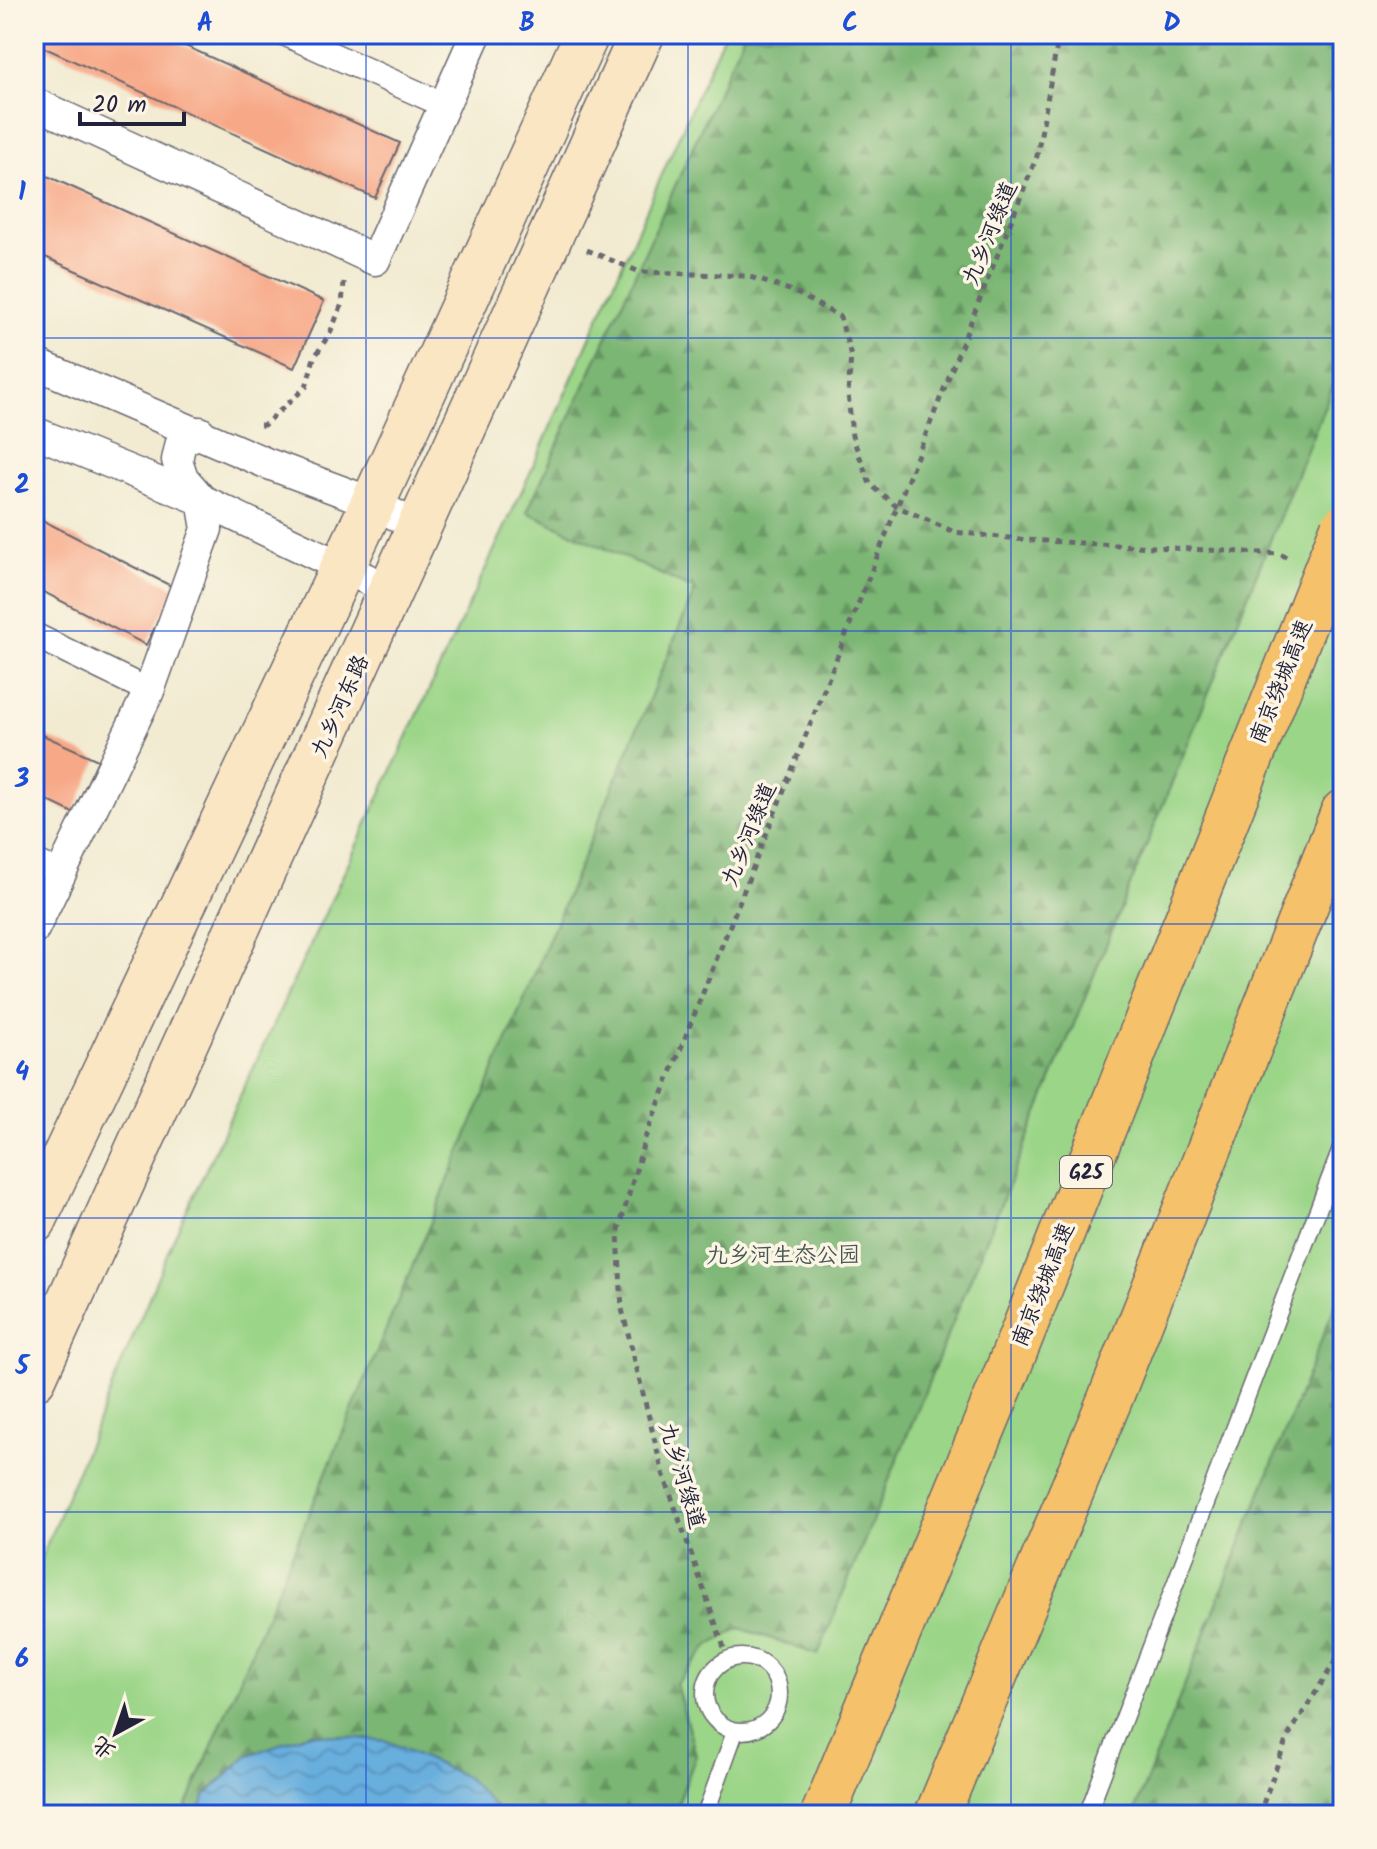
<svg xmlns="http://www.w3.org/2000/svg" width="1377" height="1849" font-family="Kalam,'LXGW WenKai TC',sans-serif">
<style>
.green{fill:#9bd588;stroke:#5e7c62;stroke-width:2}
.forest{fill:url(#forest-firs);stroke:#4f6c58;stroke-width:2}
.water{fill:url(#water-waves);stroke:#45688c;stroke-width:2}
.building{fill:#f7a887}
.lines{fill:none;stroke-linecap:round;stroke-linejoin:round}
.service-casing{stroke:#6b6870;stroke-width:19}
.pedestrian-casing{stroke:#6b6870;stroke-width:27}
.minor-casing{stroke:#6b6870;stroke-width:33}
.secondary-casing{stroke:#6b6870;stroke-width:47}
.motorway-casing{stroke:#6b6870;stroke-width:47}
.path{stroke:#6b6870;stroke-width:5;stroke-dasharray:6 6;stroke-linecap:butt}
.service{stroke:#fff;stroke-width:16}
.pedestrian{stroke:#fff;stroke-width:24}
.minor{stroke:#fff;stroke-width:30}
.secondary{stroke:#fbe6c4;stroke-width:44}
.motorway{stroke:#f5c16b;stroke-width:44}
.motorway-bridge-casing{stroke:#6b6870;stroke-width:47;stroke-linecap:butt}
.motorway-bridge{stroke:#f5c16b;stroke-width:44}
.grid{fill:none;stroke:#1d4ed8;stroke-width:2;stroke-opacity:0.55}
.labels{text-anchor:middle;stroke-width:7;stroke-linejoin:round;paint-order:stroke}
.shield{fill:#fcf5e5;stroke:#63616e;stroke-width:2}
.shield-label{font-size:20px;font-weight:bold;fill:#22223b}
.street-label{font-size:22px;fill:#22223b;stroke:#fcf5e5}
.park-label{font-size:22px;fill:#465852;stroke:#fcf5e5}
.neatline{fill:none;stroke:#1d4ed8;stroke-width:3}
.grid-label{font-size:26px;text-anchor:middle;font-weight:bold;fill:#1d4ed8}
</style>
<defs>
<pattern id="forest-firs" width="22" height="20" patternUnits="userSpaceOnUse" patternTransform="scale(2)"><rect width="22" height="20" fill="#7cb674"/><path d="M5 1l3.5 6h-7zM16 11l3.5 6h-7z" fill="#659460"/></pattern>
<pattern id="water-waves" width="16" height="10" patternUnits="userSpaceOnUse" patternTransform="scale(2)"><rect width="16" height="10" fill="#68afde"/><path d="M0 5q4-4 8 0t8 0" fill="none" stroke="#558eb5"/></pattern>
</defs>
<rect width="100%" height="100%" fill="#fcf5e5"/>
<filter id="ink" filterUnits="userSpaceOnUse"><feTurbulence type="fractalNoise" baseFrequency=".0125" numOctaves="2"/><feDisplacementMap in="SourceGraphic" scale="16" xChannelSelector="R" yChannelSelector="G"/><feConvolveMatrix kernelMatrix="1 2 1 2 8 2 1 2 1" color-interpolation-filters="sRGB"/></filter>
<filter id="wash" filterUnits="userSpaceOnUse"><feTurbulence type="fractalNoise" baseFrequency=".006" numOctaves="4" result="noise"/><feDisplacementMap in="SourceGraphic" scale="32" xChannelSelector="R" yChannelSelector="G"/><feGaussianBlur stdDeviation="1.8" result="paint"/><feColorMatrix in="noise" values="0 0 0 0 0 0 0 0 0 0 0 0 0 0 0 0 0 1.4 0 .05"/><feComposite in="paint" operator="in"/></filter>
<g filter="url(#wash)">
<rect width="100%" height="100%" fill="#f2ebd2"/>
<path class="green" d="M724 34H1343V1815H34V1575L172 1242 531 471Z"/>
<path class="forest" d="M744 34H1343V361L818 1655 740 1628 707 1647 676 1684 696 1755 674 1815H183L695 590 527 512Z
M1343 1285V1815H1133Z"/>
<path class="water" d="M310 1733 387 1741 466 1777 503 1815H198L205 1796 246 1756Z"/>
<g id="blocks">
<path class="building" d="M34 34H159L400 143 375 198 34 43Z
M34 170 324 301 294 368 34 252Z
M34 516 175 588 146 645 34 587Z
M34 731 98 760 73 813 34 794Z"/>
</g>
</g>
<g filter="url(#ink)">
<use href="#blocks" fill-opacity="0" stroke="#6b6870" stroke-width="2"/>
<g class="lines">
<g class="service-casing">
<path id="service" d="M705 1694a37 37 0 1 1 74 0a37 37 0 1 1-74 0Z
M705 1815 735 1732
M1087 1815 1343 1144"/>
</g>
<g class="pedestrian-casing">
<path id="pedestrian" d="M286 34 444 105
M34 635 149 691
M34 861 61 873"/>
</g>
<g class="minor-casing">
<path id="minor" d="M34 103 375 260 476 34
M34 363 266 463 373 503 420 528
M34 432 202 500 392 591
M34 929 149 691 207 529 202 500 183 478 177 460 181 442 200 432"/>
</g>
<g class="secondary-casing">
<path id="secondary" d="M34 1221 373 503 587 34
M34 1378 642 34"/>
</g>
<g class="motorway-casing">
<path id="motorway" d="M937 1815 1110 1399 1343 812"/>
</g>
<path class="path" d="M587 250 640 272 747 276 793 291 840 317 851 356 848 393 852 436 870 484 896 506 954 532 1027 540 1279 554 1289 558
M260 425H264L306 387 314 358 330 333 342 304 344 282
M728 1659 662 1470 622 1309 618 1233 645 1138 1037 156 1059 34
M1259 1815 1287 1738 1343 1649"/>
<use href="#service" class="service"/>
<use href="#pedestrian" class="pedestrian"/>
<use href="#minor" class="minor"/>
<use href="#secondary" class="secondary"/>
<use href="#motorway" class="motorway"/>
<g class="motorway-bridge-casing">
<path id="motorway-bridge" d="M823 1815 1008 1369 1343 527"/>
</g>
<use href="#motorway-bridge" class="motorway-bridge"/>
</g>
</g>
<path class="grid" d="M366 34V1815M688 34V1815M1011 34V1815M34 338H1343M34 631H1343M34 924H1343M34 1218H1343M34 1512H1343"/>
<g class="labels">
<rect class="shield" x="1060" y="1156" width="52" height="32" rx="6"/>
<g class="shield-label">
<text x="1086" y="1179">G25</text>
</g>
<g class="street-label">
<text transform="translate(989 233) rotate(-68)" y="8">九乡河绿道</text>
<text transform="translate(1280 681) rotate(-68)" y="8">南京绕城高速</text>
<text transform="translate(339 706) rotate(-66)" y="8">九乡河东路</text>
<text transform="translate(748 834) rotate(-68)" y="8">九乡河绿道</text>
<text transform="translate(1042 1284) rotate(-68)" y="8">南京绕城高速</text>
<text transform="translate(683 1475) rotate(73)" y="8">九乡河绿道</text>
</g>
<g class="park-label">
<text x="783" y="1262">九乡河生态公园</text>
</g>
</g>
<rect width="1377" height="1849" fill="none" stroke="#fcf5e5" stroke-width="88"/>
<g transform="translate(116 1733) rotate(220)" stroke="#fcf5e5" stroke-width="6" paint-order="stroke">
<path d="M0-6L14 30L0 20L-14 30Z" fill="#22223b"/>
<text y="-12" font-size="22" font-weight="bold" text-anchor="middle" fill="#22223b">北</text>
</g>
<path d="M80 112v12h104v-12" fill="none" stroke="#22223b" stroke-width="4"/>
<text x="92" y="112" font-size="24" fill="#22223b" stroke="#fcf5e5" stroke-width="6" paint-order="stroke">20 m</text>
<rect x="44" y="44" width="1289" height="1761" class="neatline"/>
<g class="grid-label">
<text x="205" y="31">A</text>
<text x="527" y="31">B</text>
<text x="850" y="31">C</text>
<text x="1172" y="31">D</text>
<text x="22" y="200">1</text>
<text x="22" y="493">2</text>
<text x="22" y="787">3</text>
<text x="22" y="1080">4</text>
<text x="22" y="1374">5</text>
<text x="22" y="1667">6</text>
</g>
</svg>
